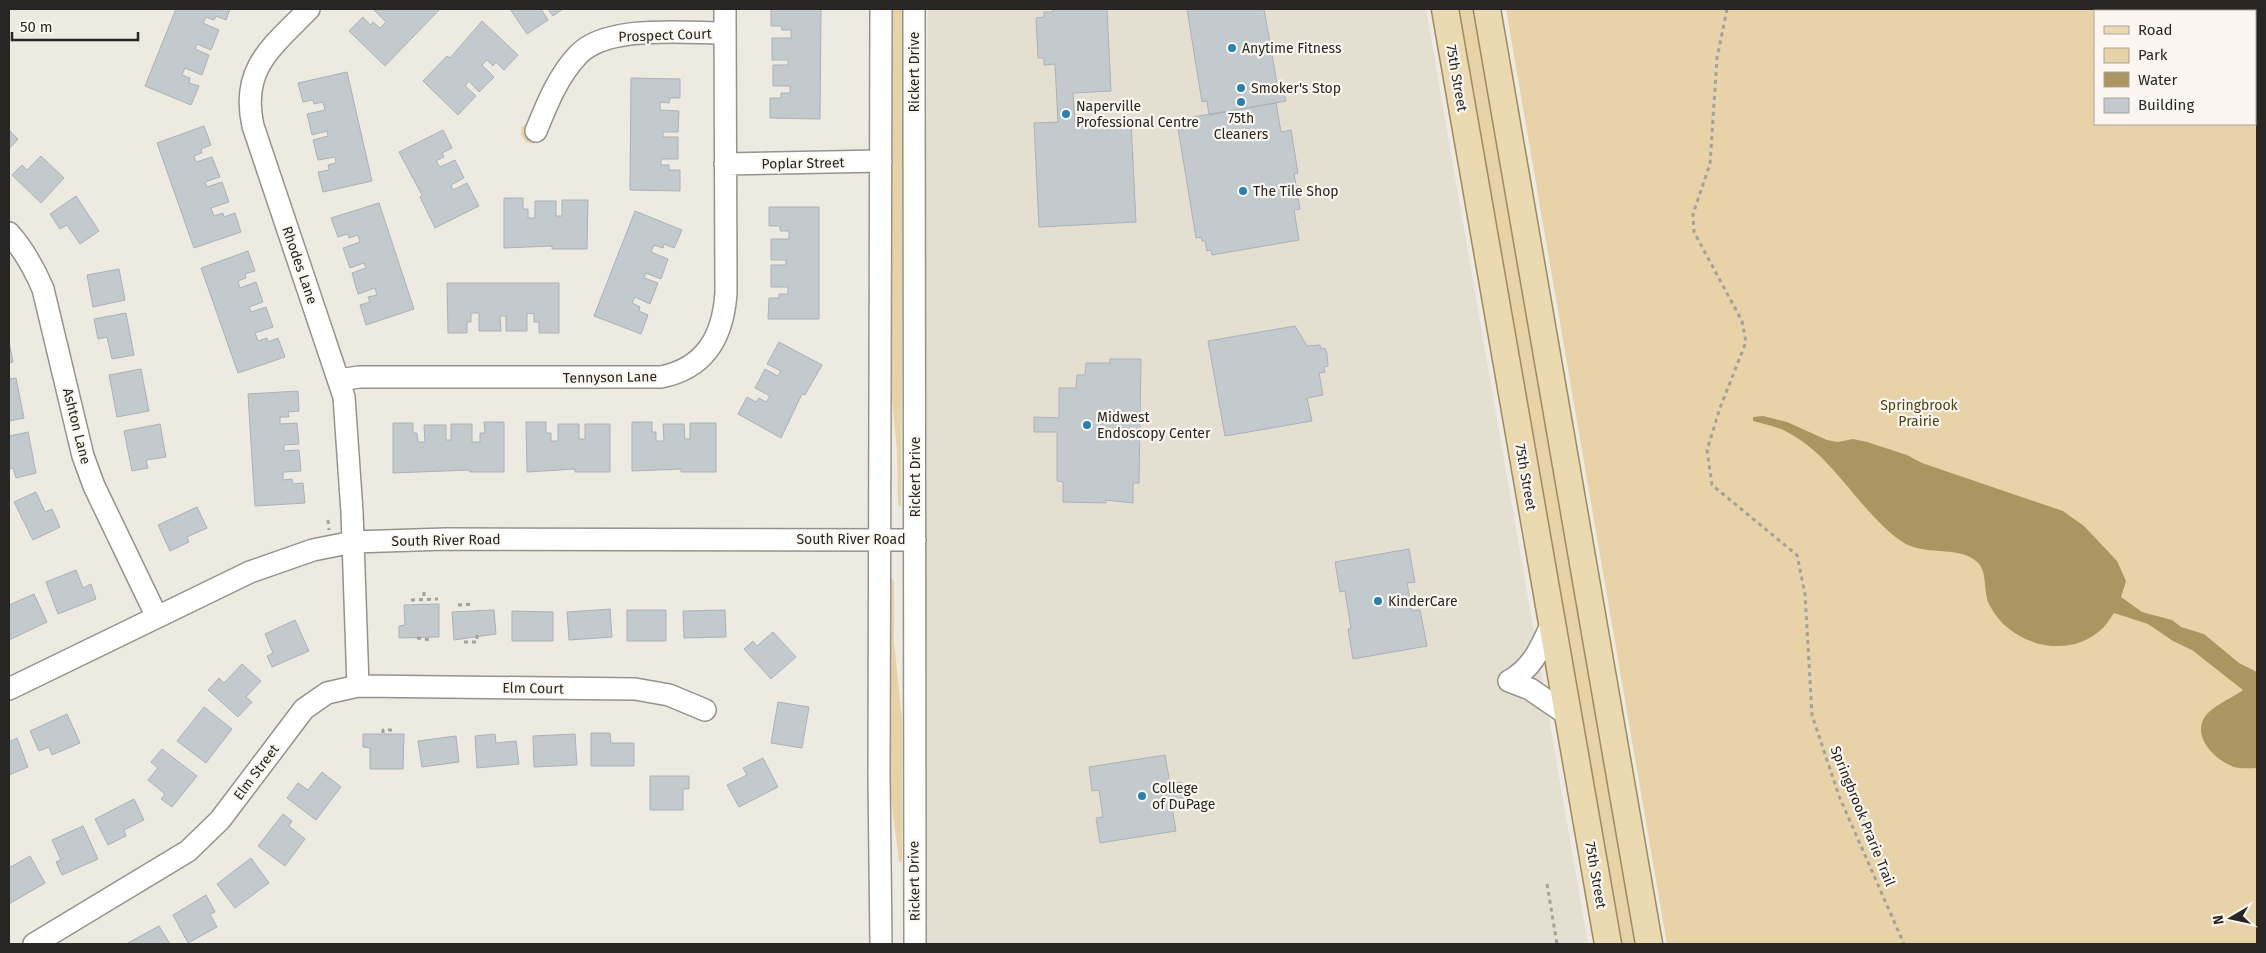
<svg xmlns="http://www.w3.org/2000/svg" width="2266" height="953" font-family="'Fira Sans',sans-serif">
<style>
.built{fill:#e5dfd1}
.green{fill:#e7d3a7;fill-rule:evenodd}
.water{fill:#ab9561}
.building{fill:#c2cace;stroke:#aab2b6}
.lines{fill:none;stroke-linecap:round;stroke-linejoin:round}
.minor-casing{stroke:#96938c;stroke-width:24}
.major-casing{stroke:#9e8a5e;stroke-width:29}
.path{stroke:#a3a19b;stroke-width:3;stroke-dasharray:4 4;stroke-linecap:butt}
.minor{stroke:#fff;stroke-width:21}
.major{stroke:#ebd9b1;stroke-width:26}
.poi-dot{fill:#2881af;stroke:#fbf7f0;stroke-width:2}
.labels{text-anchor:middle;stroke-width:4.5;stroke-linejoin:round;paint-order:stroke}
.street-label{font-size:14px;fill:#282624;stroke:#fbf7f0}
.poi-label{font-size:14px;fill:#282624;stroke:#fbf7f0;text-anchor:start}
.park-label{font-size:14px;fill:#503f15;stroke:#fbf7f0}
</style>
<rect width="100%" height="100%" fill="#edeae2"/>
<path class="built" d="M928 9H1426L1588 944H925L923 913 925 290Z"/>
<path class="green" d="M890 9H903L904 18 901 507 898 505 897 451 888 359Z
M1454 9H1477L1640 944H1617Z
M1506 9H2257V944H1667ZM2095 11H2255V124H2095Z
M531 120 543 137 534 144 526 142 521 135 522 127Z
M890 579H893L894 582V641L902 720V862H899L888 774Z"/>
<path class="water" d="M1763 416 1787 422 1827 440 1838 442 1853 439 1867 442 1907 455 1922 463 2063 511 2084 526 2117 561 2126 581 2121 597 2142 612 2172 620 2181 627 2204 634 2239 663 2257 672V768C2250 768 2241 769 2234 767 2217 761 2194 740 2203 720 2210 706 2231 699 2243 690L2192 650 2173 641 2148 624 2114 613C2110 618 2107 624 2103 628 2069 661 2011 646 1990 606 1982 592 1989 571 1976 561 1957 545 1924 557 1901 541 1859 511 1835 458 1789 433 1779 427 1765 424 1753 421V417Z"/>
<path class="building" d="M176 9H230L226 20 216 16 214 20 206 17 203 23 219 30 211 50 197 44 195 49 209 55 202 75 185 68 182 75 190 78 189 83 199 86 191 105 145 86Z
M373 9H440L385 66 349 31 363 17 370 25 373 22 380 28 386 22Z
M510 9H541L548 20 527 34Z
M548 9H563L553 16Z
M771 9H821L820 119 770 118V98H781V93H790V86H773V65H788V60H772V38H791V30H782L781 26H771Z
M1052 9H1107L1111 91 1073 93 1075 123 1131 121 1136 222 1039 227 1034 123 1058 122 1055 64 1044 65V58H1038L1036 18 1044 17V12H1053Z
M1187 9H1264L1278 89 1283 88 1286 101 1209 115 1207 101 1202 102Z
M482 21 518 55 504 70 496 62 493 66 487 60 482 65 494 77 479 92 469 81 465 86 476 96 458 115 423 81 447 56 450 58Z
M347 72 372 181 323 192 318 172 329 170 328 165 336 163 335 157 318 160 313 140 328 136 327 131 312 135 307 114 325 110 323 102 314 104 313 100 303 102 298 83Z
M631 78 680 79V98H670L669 103 660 102V110L679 111 678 132H663V137H678V159H661V165H669V170H680V191L630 190Z
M1276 103 1281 132 1291 130 1298 173 1294 174 1300 209 1294 210 1299 240 1212 255 1211 250 1207 251 1205 241H1202L1201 237 1196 238 1177 122H1181V119Z
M204 126 211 145 201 149 202 153 194 156 196 162 212 157 220 177 205 182 207 187 222 182 229 202 211 208 214 216 223 213 224 217 235 213 241 232 194 248 157 143Z
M9 130 18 139 9 149Z
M443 130 452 148 442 153 444 157 436 161 440 167 455 160 464 178 451 185 453 190 467 183 479 206 435 228 420 197 422 195 399 152Z
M41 156 64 178 41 203 12 175 22 165 27 170Z
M76 196 99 231 80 244 67 225 60 229 50 214Z
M504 198H523V209H528V218H535V201H556V216H562V200H588L587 249H552V246L504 248Z
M379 203 414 309 366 325 360 305 370 302 368 297 377 295 375 288 358 294 352 273 366 268 364 263 350 268 343 248 360 242 358 235 349 238 348 234 338 237 331 218Z
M769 207H819V319H768L769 298H779V294H788V287H771V265H786V260H771V239H789V231H780V226H769Z
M635 211 682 230 674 248 664 244 663 248 654 245 651 252 668 259 661 279 646 273 644 278 658 283 650 304 635 297 632 303 640 307 639 311 648 315 641 334 594 316Z
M248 251 255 271 245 274 246 278 238 281 240 288 256 282 263 302 249 307 251 312 266 307 273 327 255 333 258 341 267 338 268 342 278 338 285 357 238 373 201 268Z
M119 269 125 300 93 307 87 275Z
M447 283H559V333H539V322H534V314L527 313V331H506V316H500L501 331H479V313H471V322H467V333H448Z
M126 313 134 355 112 359 107 337 98 339 94 319Z
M1295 326 1307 346 1320 345 1321 349 1325 348 1327 354 1328 366 1324 367 1325 372 1319 373 1323 395 1307 398 1312 421 1225 436 1208 341Z
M9 342 13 362 9 363Z
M779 342 822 365 805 395 802 394 781 438 738 414 747 397 756 402 759 398 766 402 770 396 755 388 765 369 778 376 781 371 767 364Z
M1110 359H1141L1139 483H1133V503L1106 500V503L1063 502V482L1057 481V432H1034V417L1059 418V388H1076L1077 375H1085L1086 363H1110Z
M141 369 149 411 117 417 109 375Z
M16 378 24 418 9 421V379Z
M298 391 299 411 288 412 289 417H280V424L297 423 299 444 284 445V451L299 450 301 471 283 472V480L292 479 293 484 303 483 305 503 255 506 248 394Z
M484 422H504V472H470V470L393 473V423H413V433H417L418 442H425L424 425H446V440H451V424H472V442H480V433H485Z
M526 422H546V433H551V441H558V424H579V439H585V424H610V472H575V469L527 472Z
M632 422H652V432H656V441H664L663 424H684L685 439H690V423H716V472H681V469L632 471Z
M160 424 166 457 146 460 148 468 132 471 124 431Z
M28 432 36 473 16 478 13 468 9 469V436Z
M36 492 45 512 52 509 60 527 33 540 14 502Z
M197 507 207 528 187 537 189 542 170 551 158 525Z
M1409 549 1415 582 1407 583 1412 611 1420 610 1427 646 1353 659 1348 629H1351L1345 591 1340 592 1335 562Z
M76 570 83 588 91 584 96 599 58 614 46 582Z
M34 594 47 622 9 640V605Z
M439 604V637L399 638V626L405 625 404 605Z
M610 609 612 637 569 640 567 612Z
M494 610 496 634 454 640 452 612Z
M627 610H666V641H627Z
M725 610 726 637 684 638 683 611Z
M512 611 553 612V641H512Z
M295 620 309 651 272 667 267 656 273 653 265 634Z
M773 632 796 657 771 679 744 649 753 641 757 646Z
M242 664 261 681 246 697 252 702 238 717 208 690 219 678 224 683Z
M778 702 809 707 802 748 771 743Z
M204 707 232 729 206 763 177 741Z
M67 714 80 743 52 755 49 747 39 751 30 731Z
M591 733H610L611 743H634V766H591Z
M363 734H404L403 769H370V748L363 747Z
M495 734 496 743 516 741 519 764 477 768 475 736Z
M575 734 577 765 534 767 533 736Z
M456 736 459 762 422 767 418 741Z
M17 738 28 767 9 775V742Z
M162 749 197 776 172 807 161 799 165 794 148 780 158 768 151 762Z
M1165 755 1170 784 1181 782 1184 800 1171 802 1176 831 1100 843 1096 818 1103 817 1099 790 1092 791 1089 767Z
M763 758 778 787 739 807 727 785 747 775 743 768Z
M322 772 341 787 316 820 287 798 298 783 308 790Z
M650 776H689V789H683V810H650Z
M134 799 144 820 124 830 126 836 108 845 95 819Z
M283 814 292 821 289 826 305 839 285 866 258 846Z
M83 826 98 859 62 875 56 862 61 860 52 840Z
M30 856 45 883 9 904V868Z
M251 858 269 883 235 908 217 884Z
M206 895 215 912 210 914 217 927 188 943 173 915Z
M159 926 170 944H126Z"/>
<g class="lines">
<g class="minor-casing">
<path id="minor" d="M309 9C273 46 240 68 253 126L344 397 352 512 358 686
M881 9 879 778 881 944
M914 9 915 944
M536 131C547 104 558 76 578 55 607 24 685 33 725 33
M725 164 881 161
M9 233C24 250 34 268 43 289L83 456 94 486 157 617
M339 380 359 377H661C706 368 723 336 726 293L725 9
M1509 681C1533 668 1541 647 1552 623
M1509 681 1530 689 1568 715
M9 689 250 572 313 550 353 542 446 539 915 540
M34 944 188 851 220 820 304 709 327 693 358 686 635 689 669 695 705 710"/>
</g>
<g class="major-casing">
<path id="major" d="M1445 9 1608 944
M1487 9 1649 944"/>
</g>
<path class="path" d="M1727 9 1717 58 1710 164 1693 214 1694 232 1742 321 1746 342 1720 408 1707 450 1712 485 1797 555 1805 594 1812 715 1839 796 1904 944
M328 520 329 530
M424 592V600
M411 600 438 599
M458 605 474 604
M417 638 431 640
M464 642H477V633
M383 733V730H396
M1547 884 1557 944"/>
<use href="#minor" class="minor"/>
<use href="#major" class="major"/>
</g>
<g class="poi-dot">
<circle cx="1232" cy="48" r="5"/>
<circle cx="1241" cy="88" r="5"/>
<circle cx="1241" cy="102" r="5"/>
<circle cx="1066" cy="114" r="5"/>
<circle cx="1243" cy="191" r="5"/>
<circle cx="1087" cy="425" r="5"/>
<circle cx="1378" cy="601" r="5"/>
<circle cx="1142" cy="796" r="5"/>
</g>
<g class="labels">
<g class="street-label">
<text transform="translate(665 35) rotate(-2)" y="5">Prospect Court</text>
<text transform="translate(914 72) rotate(-90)" y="5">Rickert Drive</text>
<text transform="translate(1457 78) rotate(80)" y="5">75th Street</text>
<text transform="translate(803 163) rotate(-1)" y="5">Poplar Street</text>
<text transform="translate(300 265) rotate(71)" y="5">Rhodes Lane</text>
<text transform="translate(610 377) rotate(-1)" y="5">Tennyson Lane</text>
<text transform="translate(77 426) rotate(76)" y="5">Ashton Lane</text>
<text transform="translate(915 477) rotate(-90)" y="5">Rickert Drive</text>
<text transform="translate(1526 477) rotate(80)" y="5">75th Street</text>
<text x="851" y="544">South River Road</text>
<text transform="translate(446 540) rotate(-1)" y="5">South River Road</text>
<text transform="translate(533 688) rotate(1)" y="5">Elm Court</text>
<text transform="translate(256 772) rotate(-53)" y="5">Elm Street</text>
<text transform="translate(1863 816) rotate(68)" y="5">Springbrook Prarie Trail</text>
<text transform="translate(1596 875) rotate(80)" y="5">75th Street</text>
<text transform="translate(914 881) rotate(-91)" y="5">Rickert Drive</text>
</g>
<g class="poi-label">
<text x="1242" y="53">Anytime Fitness</text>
<text x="1251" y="93">Smoker's Stop</text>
<text x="1076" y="111">Naperville<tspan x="1076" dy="16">Professional Centre</tspan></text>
<text x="1241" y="123" text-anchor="middle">75th<tspan x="1241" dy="16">Cleaners</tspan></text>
<text x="1253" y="196">The Tile Shop</text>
<text x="1097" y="422">Midwest<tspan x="1097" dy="16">Endoscopy Center</tspan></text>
<text x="1388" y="606">KinderCare</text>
<text x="1152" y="793">College<tspan x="1152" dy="16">of DuPage</tspan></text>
</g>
<g class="park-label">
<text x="1919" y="410">Springbrook<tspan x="1919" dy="16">Prairie</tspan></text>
</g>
</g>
<rect width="2266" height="953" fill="none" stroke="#282624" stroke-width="20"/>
<rect x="2094" y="10" width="162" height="115" fill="#fbf7f0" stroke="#a7a39e"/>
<rect x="2104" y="26" width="25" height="8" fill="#ebd9b1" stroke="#a7a39e"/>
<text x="2138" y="35" font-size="15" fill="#282624">Road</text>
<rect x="2104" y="48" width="25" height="15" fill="#e7d3a7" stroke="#a7a39e"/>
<text x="2138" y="60" font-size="15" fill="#282624">Park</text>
<rect x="2104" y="72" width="25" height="15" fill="#ab9561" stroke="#a7a39e"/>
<text x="2138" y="85" font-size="15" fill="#282624">Water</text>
<rect x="2104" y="98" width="25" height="15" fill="#c2cace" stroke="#a7a39e"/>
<text x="2138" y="110" font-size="15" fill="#282624">Building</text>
<g transform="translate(2231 918) rotate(261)" stroke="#fbf7f0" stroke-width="4" paint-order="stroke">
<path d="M0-4L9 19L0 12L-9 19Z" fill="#282624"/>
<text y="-8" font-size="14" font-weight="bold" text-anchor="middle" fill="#282624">N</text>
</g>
<path d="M12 32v8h126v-8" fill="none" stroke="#282624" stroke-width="2.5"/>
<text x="20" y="32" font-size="15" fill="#282624" stroke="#fbf7f0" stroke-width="4" paint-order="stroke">50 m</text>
</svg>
